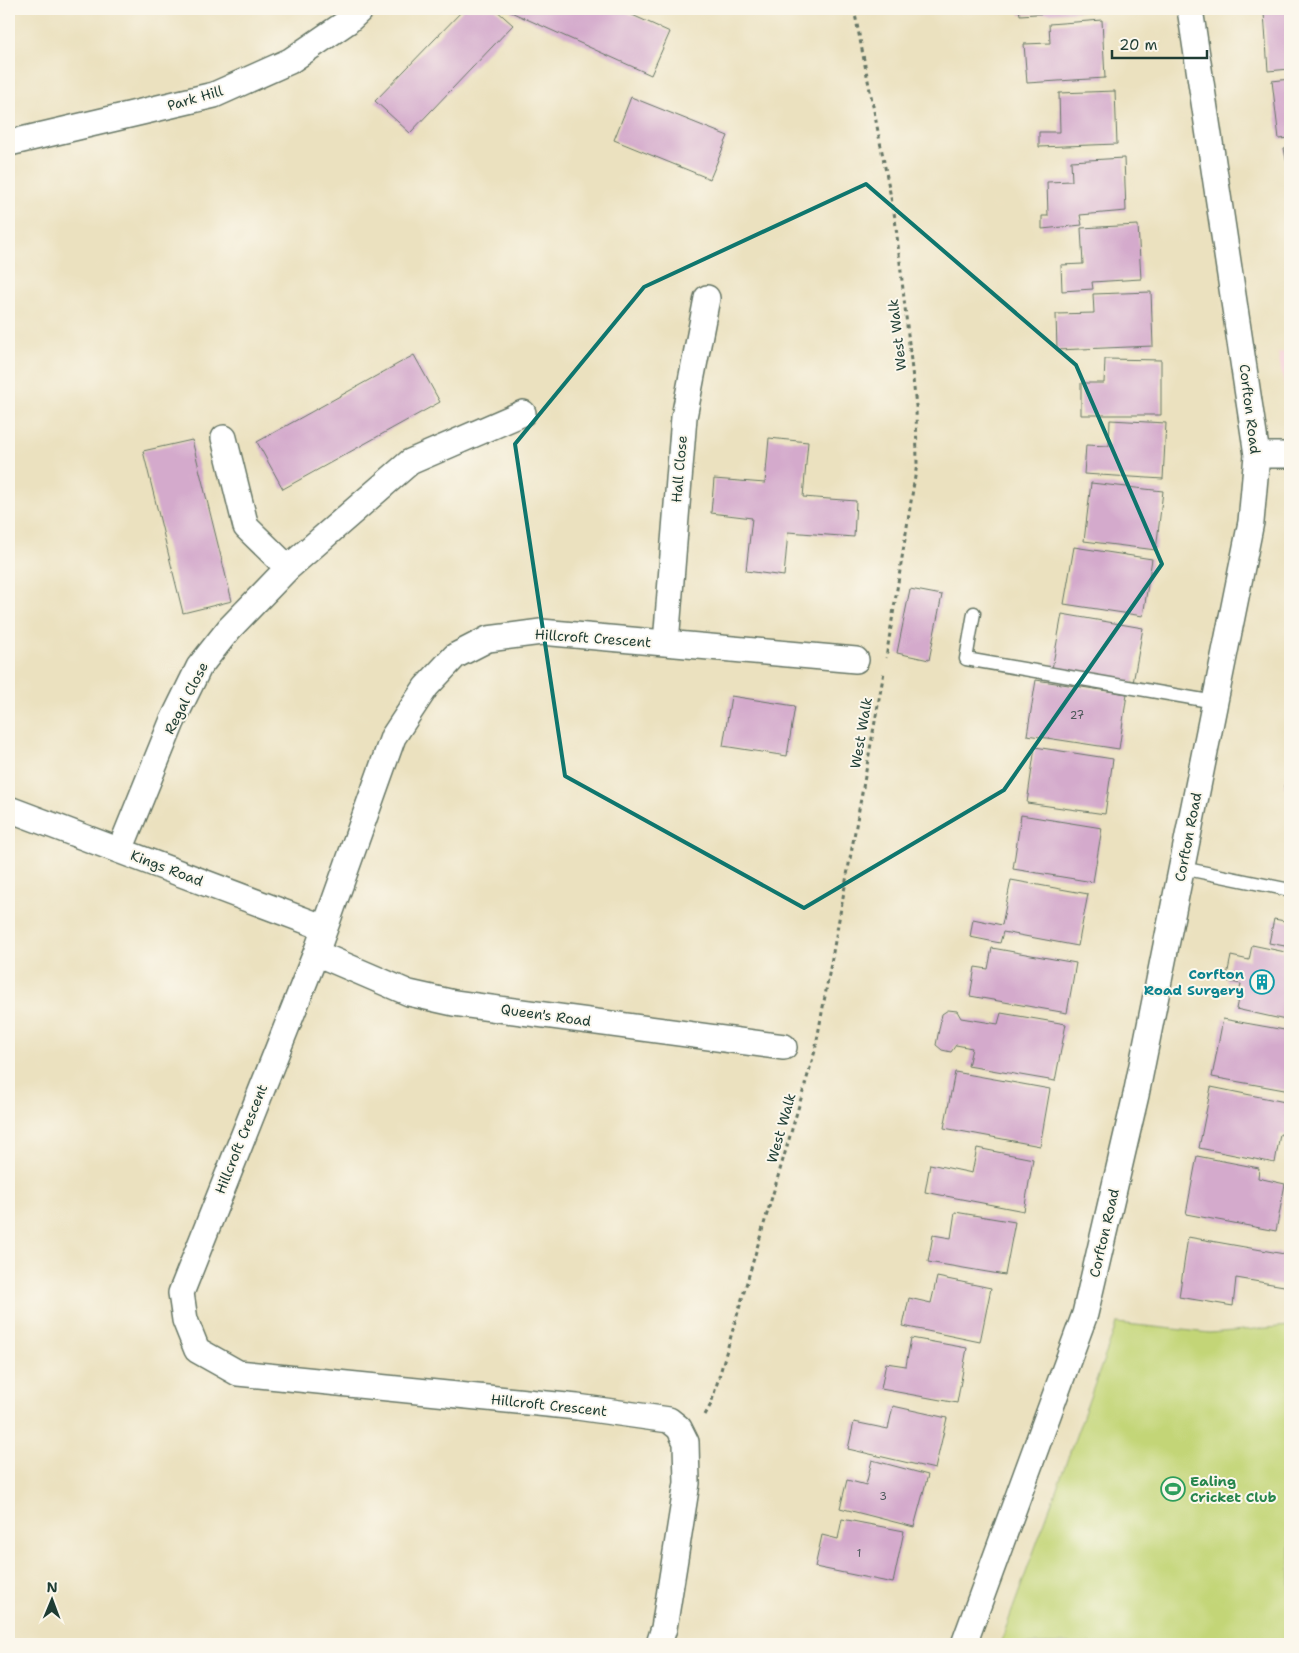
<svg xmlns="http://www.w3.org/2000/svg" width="1299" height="1653" font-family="'Shantell Sans',sans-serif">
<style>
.built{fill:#f5cfd9}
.green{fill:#c3d577;stroke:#718956}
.building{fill:#d4aacc}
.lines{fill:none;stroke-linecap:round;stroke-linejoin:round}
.lane-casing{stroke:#667665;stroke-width:15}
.street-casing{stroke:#667665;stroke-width:28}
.path{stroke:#667665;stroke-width:3;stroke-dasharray:4 4;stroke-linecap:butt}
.lane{stroke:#fff;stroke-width:12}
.street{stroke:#fff;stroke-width:25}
.marked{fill:none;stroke:#0f766e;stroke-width:4;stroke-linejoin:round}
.labels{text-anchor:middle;stroke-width:4;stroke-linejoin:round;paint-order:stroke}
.number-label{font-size:11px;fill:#4c585a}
.street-label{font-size:14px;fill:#1f3d34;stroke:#fbf7ec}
.culture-label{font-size:14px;font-weight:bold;fill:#0d838f;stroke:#fbf7ec;text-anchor:end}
.leisure-label{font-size:14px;font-weight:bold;fill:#27864d;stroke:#fbf7ec;text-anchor:start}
</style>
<rect width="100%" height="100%" fill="#fbf7ec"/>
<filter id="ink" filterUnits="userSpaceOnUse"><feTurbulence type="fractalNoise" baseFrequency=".02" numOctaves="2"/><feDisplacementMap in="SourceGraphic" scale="10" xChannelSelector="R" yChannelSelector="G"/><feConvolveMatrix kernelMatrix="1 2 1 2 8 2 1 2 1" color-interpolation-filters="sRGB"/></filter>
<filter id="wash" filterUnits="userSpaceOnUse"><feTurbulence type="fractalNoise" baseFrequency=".0096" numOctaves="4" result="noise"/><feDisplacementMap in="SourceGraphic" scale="20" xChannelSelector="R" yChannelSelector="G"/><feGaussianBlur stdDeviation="1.12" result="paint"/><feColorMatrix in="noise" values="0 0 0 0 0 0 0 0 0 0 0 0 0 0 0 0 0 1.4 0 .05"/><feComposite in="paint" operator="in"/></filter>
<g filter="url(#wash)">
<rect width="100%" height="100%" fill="#ebe1bf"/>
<path class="built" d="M1290 351V417L1278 353Z"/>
<path class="green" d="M1117 1323 1210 1333 1290 1326V1644H1000Z"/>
<g id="blocks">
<path class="building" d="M464 9H495L513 25 410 133 375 101Z
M513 9H619L670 32 651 75 511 12Z
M1019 9H1098V10L1020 15Z
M1290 11V69L1268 71 1264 13Z
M1102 20 1105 78 1027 83 1024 44 1050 43 1049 24Z
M1290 79V138L1279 139 1272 81Z
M1115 91 1117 144 1039 147V132H1060L1059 93Z
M631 97 728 136 710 179 614 140Z
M1290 147V176H1289L1284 148Z
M1124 158 1126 211 1080 215 1082 225 1042 229V216H1048L1047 182 1072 181 1071 161Z
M1138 225 1141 279 1092 282 1093 289 1062 291 1061 265 1083 264 1081 228Z
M1151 292 1153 346 1057 350 1056 314 1094 313 1093 294Z
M414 355 440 402 283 489 257 442Z
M1105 359 1161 360V415H1081V383H1104Z
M1110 420 1166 423 1163 479 1084 474 1086 445 1109 446Z
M769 438 808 442 803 497 856 501 854 537 788 532 784 576 746 571 752 518 711 513 714 479 765 483Z
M192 440 232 601 183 613 143 451Z
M1091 483 1163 491 1156 550 1084 541Z
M1074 547 1152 559 1143 616 1064 604Z
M910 589 942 595 929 660 897 653Z
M1062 614 1143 628 1133 683 1052 669Z
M1036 680 1127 694 1119 749 1027 735Z
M731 696 795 706 787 756 723 746Z
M1035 747 1113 759 1105 814 1027 803Z
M1289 762H1290V788L1284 787Z
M1021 815 1102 828 1093 882 1013 869Z
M1011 880 1088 894 1078 946 1003 932 1000 943 970 937 973 919 1002 925Z
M1274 919 1290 922V947L1269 943Z
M1252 945 1290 953V1021L1236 1009 1241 984 1226 981 1231 956 1249 960Z
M992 948 1076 963 1067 1013 970 996 975 967 988 969Z
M948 1010 957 1011 961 1018 998 1024 1001 1013 1066 1024 1055 1081 968 1066 972 1048 956 1045 951 1052 942 1050 936 1045 942 1014Z
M1223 1019 1290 1031V1091L1212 1077Z
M955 1072 1050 1089 1040 1146 944 1128Z
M1211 1087 1290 1103V1136L1280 1134 1275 1163 1199 1148Z
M977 1148 1033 1159 1024 1211 925 1192 930 1164 972 1173Z
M1197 1156 1259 1168 1258 1178 1285 1184 1276 1231 1186 1214Z
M955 1212 1015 1222 1005 1275 928 1262 933 1235 951 1238Z
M1188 1237 1290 1255V1287L1236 1278 1233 1306 1179 1297Z
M937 1277 991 1288 980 1342 903 1326 909 1298 931 1303Z
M911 1338 967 1348 957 1403 881 1389 886 1363 906 1366Z
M893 1406 947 1418 935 1469 848 1449 854 1422 888 1429Z
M872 1460 928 1475 914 1527 840 1508 847 1480 866 1485Z
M842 1519 904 1531 893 1583 815 1567 822 1535 838 1539Z"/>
</g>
</g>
<g filter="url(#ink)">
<use href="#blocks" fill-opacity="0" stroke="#667665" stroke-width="1"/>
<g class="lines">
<g class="lane-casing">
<path id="lane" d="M974 613 966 659 1215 702
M1182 868 1290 890"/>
</g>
<g class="street-casing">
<path id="street" d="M9 143 214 95 290 61 347 22 361 9
M224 438 246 527 288 568
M1257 455H1290
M666 643 684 417 707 298
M9 809 325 928
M120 850 172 722 199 667 229 629 288 568 410 462 523 413
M316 953 409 993 454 1003 784 1047
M659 1644 664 1628 687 1483 686 1442 679 1428 669 1420 577 1407 238 1373 197 1350 185 1320 181 1293 316 953 393 737 426 687 455 656 488 639 541 632 856 660
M964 1644 1085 1314 1136 1095 1251 522 1257 455 1190 9"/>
</g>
<path class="path" d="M854 9 895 218 916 406 917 464 886 658
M705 1415 711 1404 815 1051 884 672"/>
<use href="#lane" class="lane"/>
<use href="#street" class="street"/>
</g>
</g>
<path class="marked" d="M866 184 1076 365 1162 564 1004 790 804 908 565 776 515 444 644 287Z"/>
<defs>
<g id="building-ring" transform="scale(1.25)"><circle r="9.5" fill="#fbf7ec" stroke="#0f9aa8" stroke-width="1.5"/><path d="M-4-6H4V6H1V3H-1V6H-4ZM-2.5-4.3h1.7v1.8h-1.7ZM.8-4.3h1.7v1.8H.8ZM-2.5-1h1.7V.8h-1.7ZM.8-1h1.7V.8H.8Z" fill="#0f9aa8"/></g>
<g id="stadium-ring" transform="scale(1.25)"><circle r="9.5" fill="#fbf7ec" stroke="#2e9e5b" stroke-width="1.5"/><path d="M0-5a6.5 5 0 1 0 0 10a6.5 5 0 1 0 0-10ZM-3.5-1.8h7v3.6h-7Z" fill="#2e9e5b"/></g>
</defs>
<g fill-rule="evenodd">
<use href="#building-ring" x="1262" y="982"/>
<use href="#stadium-ring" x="1173" y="1489"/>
</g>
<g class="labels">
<g class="number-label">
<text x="1077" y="719">27</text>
<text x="883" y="1500">3</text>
<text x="859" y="1557">1</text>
</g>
<g class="street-label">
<text transform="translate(195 98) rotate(-16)" y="5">Park Hill</text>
<text transform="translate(897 335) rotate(-97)" y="5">West Walk</text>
<text transform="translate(1250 409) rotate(83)" y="5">Corfton Road</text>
<text transform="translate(679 469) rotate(-85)" y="5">Hall Close</text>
<text transform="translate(593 638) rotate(4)" y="5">Hillcroft Crescent</text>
<text transform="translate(186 698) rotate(-63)" y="5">Regal Close</text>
<text transform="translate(861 733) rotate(-80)" y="5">West Walk</text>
<text transform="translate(1188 837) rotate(-79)" y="5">Corfton Road</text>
<text transform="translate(167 868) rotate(21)" y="5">Kings Road</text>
<text transform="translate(546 1015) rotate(8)" y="5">Queen's Road</text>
<text transform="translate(781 1128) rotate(-74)" y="5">West Walk</text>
<text transform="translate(241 1139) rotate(-68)" y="5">Hillcroft Crescent</text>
<text transform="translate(1104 1233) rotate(-77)" y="5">Corfton Road</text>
<text transform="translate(549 1405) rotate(6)" y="5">Hillcroft Crescent</text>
</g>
<g class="culture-label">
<text x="1244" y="979">Corfton<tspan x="1244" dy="16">Road Surgery</tspan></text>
</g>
<g class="leisure-label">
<text x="1190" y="1486">Ealing<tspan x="1190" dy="16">Cricket Club</tspan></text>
</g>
</g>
<rect width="1299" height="1653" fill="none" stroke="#fbf7ec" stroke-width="30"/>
<g transform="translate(52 1600) rotate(1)" stroke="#fbf7ec" stroke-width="4" paint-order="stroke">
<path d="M0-4L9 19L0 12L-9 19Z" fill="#1f3d34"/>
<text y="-8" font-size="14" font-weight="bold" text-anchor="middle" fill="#1f3d34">N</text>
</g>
<path d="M1112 50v8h95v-8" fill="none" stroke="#1f3d34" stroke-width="2.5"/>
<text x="1119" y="50" font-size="15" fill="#1f3d34" stroke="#fbf7ec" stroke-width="4" paint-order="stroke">20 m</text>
</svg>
